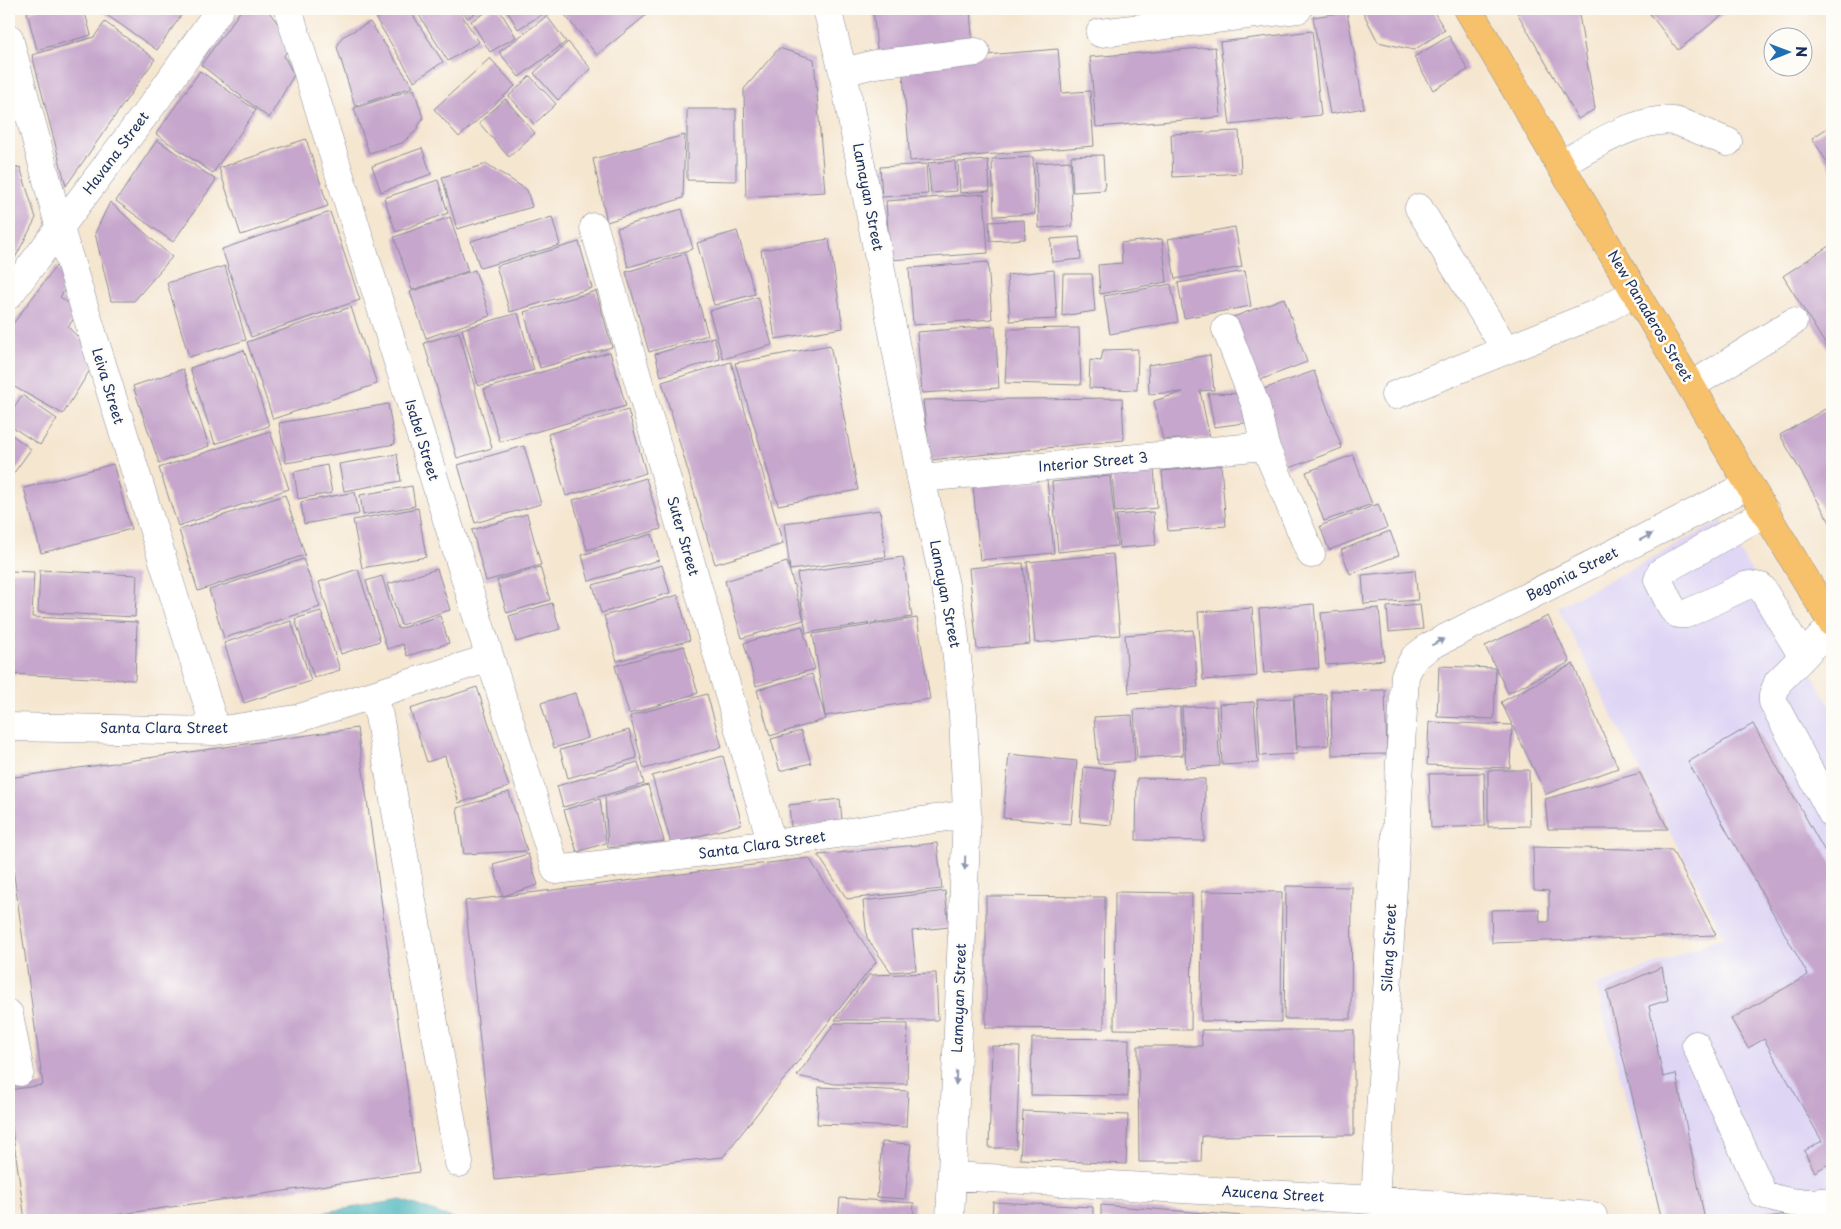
<svg xmlns="http://www.w3.org/2000/svg" width="1841" height="1229" font-family="'Playpen Sans',sans-serif">
<style>
.built{fill:#ded5f5}
.water{fill:#41b1ba;stroke:#2e708c}
.building{fill:#c6a6cc}
.lines{fill:none;stroke-linecap:round;stroke-linejoin:round}
.minor-casing{stroke:#888a97;stroke-width:29}
.major-casing{stroke:#888a97;stroke-width:29}
.minor{stroke:#fff;stroke-width:28}
.major{stroke:#f6c16b;stroke-width:28}
.oneway{fill:#8d97ae}
.labels{text-anchor:middle;stroke-width:5;stroke-linejoin:round;paint-order:stroke}
.street-label{font-size:14px;fill:#1b2f5e;stroke:#fdfcf7}
</style>
<rect width="100%" height="100%" fill="#fdfcf7"/>
<filter id="ink" filterUnits="userSpaceOnUse"><feTurbulence type="fractalNoise" baseFrequency=".02" numOctaves="2"/><feDisplacementMap in="SourceGraphic" scale="10" xChannelSelector="R" yChannelSelector="G"/><feConvolveMatrix kernelMatrix="1 2 1 2 8 2 1 2 1" color-interpolation-filters="sRGB"/></filter>
<filter id="wash" filterUnits="userSpaceOnUse"><feTurbulence type="fractalNoise" baseFrequency=".0096" numOctaves="4" result="noise"/><feDisplacementMap in="SourceGraphic" scale="20" xChannelSelector="R" yChannelSelector="G"/><feGaussianBlur stdDeviation="1.12" result="paint"/><feColorMatrix in="noise" values="0 0 0 0 0 0 0 0 0 0 0 0 0 0 0 0 0 1.4 0 .05"/><feComposite in="paint" operator="in"/></filter>
<g filter="url(#wash)">
<rect width="100%" height="100%" fill="#f5e6d0"/>
<path class="built" d="M1722 521 1832 708V1220H1659L1596 986 1664 961 1724 937 1558 607Z"/>
<path class="water" d="M401 1200 458 1220H274Z"/>
<g id="blocks">
<path class="building" d="M38 9H84L91 35 37 50 27 12Z
M98 9H183L185 10 157 50Z
M242 9H267L291 42 284 56 294 75 269 118 201 65Z
M392 9H409L443 62 414 81 376 19Z
M415 9H458L479 42 448 61Z
M462 9H482L467 18Z
M492 9H499L516 37 490 52 471 21Z
M506 9H545L546 12 518 29Z
M560 9H647L650 12 597 55Z
M873 9H970L973 49 878 58Z
M1369 9H1432L1445 30 1414 50 1378 42 1363 12Z
M1515 9H1578L1595 109 1578 119Z
M1646 9H1730L1678 50Z
M1347 12 1364 108 1330 114 1313 17Z
M547 16 566 42 519 77 499 52Z
M105 22 155 59 66 186 32 55 94 37Z
M370 22 413 87 355 106 337 47 342 37Z
M1312 31 1321 115 1230 125 1220 42Z
M1449 36 1468 70 1433 90 1414 57Z
M568 42 591 69 558 100 534 73Z
M1215 47 1221 117 1096 127 1090 57Z
M779 48 814 59 825 192 746 197 744 89Z
M1058 49 1062 93 1090 91 1094 146 910 161 902 62Z
M490 58 515 86 459 137 434 109Z
M200 71 256 110 213 173 156 134Z
M530 76 556 104 534 124 509 96Z
M414 89 423 118 415 132 402 143 369 153 354 108Z
M505 99 535 133 509 157 479 123Z
M687 109H736V181L687 180Z
M1832 125V170L1812 138Z
M1239 131 1241 173 1173 177 1171 134Z
M685 135 683 198 607 222 593 159Z
M306 139 328 206 241 235 219 168Z
M157 140 216 180 173 242 116 201Z
M422 148 431 174 381 192 372 166Z
M1103 155 1105 190 1073 192 1071 156Z
M1033 157 1035 214 994 216 992 159Z
M988 160 990 191 960 193 958 162Z
M955 161 957 191 931 193 928 163Z
M1070 161 1073 226 1039 228 1036 163Z
M487 164 527 190 532 207 457 229 442 177Z
M926 164 928 194 882 197 880 167Z
M20 167 36 218 14 260 9 264V170Z
M438 180 448 213 396 232 384 198Z
M984 194 988 253 890 260 886 201Z
M110 202 172 257 134 301H111L95 233Z
M682 209 693 249 628 267 617 228Z
M330 212 360 300 251 337 222 249Z
M450 217 468 271 412 290 394 237Z
M552 217 560 245 480 268 471 241Z
M1024 220 1025 239 990 241 989 222Z
M1235 227 1242 267 1175 279 1168 239Z
M737 231 755 294 714 305 697 243Z
M1079 237 1081 259 1052 262 1051 239Z
M829 239 843 328 775 339 761 250Z
M1162 239 1167 282 1100 294 1098 265 1122 263 1121 243Z
M579 242 592 288 510 312 496 266Z
M1832 244V355L1783 276Z
M685 254 708 335 649 352 626 272Z
M988 262 992 319 913 325 909 268Z
M56 266 69 283 60 297 79 311 68 327 98 357 63 414 9 384V329Z
M225 266 246 340 189 357 167 283Z
M475 270 490 316 426 338 410 292Z
M1054 270 1057 319 1010 321 1007 275Z
M1245 271 1251 306 1184 318 1178 283Z
M1063 274H1092L1095 311 1062 316Z
M1171 284 1178 322 1110 334 1104 296Z
M596 291 612 347 540 368 524 312Z
M758 297 772 345 723 359 709 311Z
M1284 298 1307 362 1252 383 1228 319Z
M351 307 377 384 273 419 247 342Z
M518 313 534 370 478 386 462 329Z
M995 326 999 388 922 393 917 332Z
M1079 328 1081 385 1005 383 1008 329Z
M459 332 492 448 457 458 424 343Z
M714 337 720 359 661 376 655 354Z
M830 345 858 490 778 505 735 363Z
M1138 349 1137 390 1089 388 1090 360 1101 361 1103 350Z
M244 350 269 426 215 444 190 368Z
M610 352 626 406 500 442 484 389Z
M1210 355 1214 390 1200 391 1210 438 1163 440 1154 401 1183 392 1149 394 1148 365Z
M731 362 783 544 715 564 662 382Z
M183 369 209 446 159 463 133 386Z
M1314 371 1342 448 1287 469 1258 391Z
M1208 393 1248 394 1252 422 1214 427Z
M22 395 57 419 40 445 9 425V415Z
M1122 398 1124 440 930 460 923 400Z
M388 404 395 444 286 463 279 423Z
M1832 405V526L1780 435Z
M628 410 646 473 566 496 548 434Z
M270 431 289 489 178 526 159 468Z
M9 433 31 449 11 477 9 475Z
M524 446 541 504 475 523 458 465Z
M397 454 401 481 344 491 339 464Z
M1353 455 1372 504 1324 521 1306 472Z
M113 464 131 529 41 553 24 488Z
M327 465 332 493 298 499 294 472Z
M1221 465 1226 526 1168 531 1162 471Z
M1154 468 1157 508 1115 512 1112 472Z
M1110 476 1117 546 1058 552 1052 482Z
M646 478 661 529 587 550 573 500Z
M1047 480 1054 553 980 560 973 486Z
M412 486 415 506 363 515 360 495Z
M355 492 359 514 304 524 301 502Z
M285 495 305 555 198 591 179 530Z
M1378 504 1387 528 1329 550 1320 526Z
M418 508 426 557 362 568 353 520Z
M880 510 886 557 790 570 784 523Z
M1153 512 1156 545 1119 548 1116 515Z
M527 514 541 565 486 581 472 530Z
M1390 531 1399 555 1350 574 1341 550Z
M652 534 659 560 589 581 582 555Z
M1113 554 1120 635 1035 643 1027 562Z
M903 557 912 617 806 633 797 573Z
M303 559 320 607 224 638 209 590Z
M787 562 804 620 742 638 725 581Z
M1023 563 1030 644 977 649 969 568Z
M662 565 670 593 601 613 593 585Z
M540 567 550 600 507 613 497 580Z
M358 569 380 641 341 654 319 582Z
M437 569 450 610 401 625 388 584Z
M40 570 137 575 135 617 38 612Z
M1415 570 1418 600 1364 604 1362 575Z
M9 571 34 572 32 617 137 622 135 680 9 674Z
M382 576 398 629 440 616 449 643 407 656 403 644 387 649 366 581Z
M678 595 690 640 617 661 604 616Z
M552 603 560 629 516 642 509 616Z
M1314 604 1319 668 1264 673 1259 609Z
M1420 604 1423 629 1389 632 1387 607Z
M1252 608 1257 676 1203 680 1198 612Z
M1379 608 1384 660 1326 665 1321 613Z
M321 611 340 670 314 678 295 619Z
M1548 616 1570 662 1508 693 1485 646Z
M917 618 930 699 825 716 813 634Z
M291 621 311 681 244 703 224 643Z
M802 626 815 669 756 686 744 643Z
M1193 630 1198 687 1129 693 1125 635Z
M684 646 698 693 629 714 615 666Z
M1573 664 1618 768 1546 794 1501 702Z
M1439 666 1496 668 1494 719 1437 717Z
M812 674 826 719 770 736 757 690Z
M477 687 509 787 459 803 445 756 427 762 410 709Z
M1385 690 1387 754 1332 755 1331 691Z
M575 693 588 738 554 748 541 703Z
M707 694 722 747 644 769 630 716Z
M1326 694 1329 745 1297 747 1294 696Z
M1293 698 1297 754 1260 756 1257 700Z
M1254 702 1258 763 1222 765 1219 704Z
M1216 706 1220 766 1186 768 1182 707Z
M1180 707 1183 755 1137 758 1134 710Z
M1132 715 1135 761 1098 764 1094 717Z
M1429 722 1512 725 1510 768 1427 765Z
M1753 724 1832 864V1162L1815 1172 1804 1151 1822 1141 1764 1039 1748 1048 1731 1019 1808 975 1688 762Z
M357 728 419 1172 79 1220H25L9 1107V1090L43 1085 9 839V778Z
M629 730 637 758 568 778 560 750Z
M801 731 811 763 780 771 771 739Z
M1009 754 1077 761 1071 824 1003 818Z
M723 756 742 824 671 844 652 776Z
M638 762 644 784 563 807 557 786Z
M1084 767 1115 770 1111 825 1080 822Z
M1488 770H1529L1530 826 1488 827Z
M1484 773 1485 826 1431 828 1429 774Z
M1640 773 1668 829H1548L1545 799Z
M1137 778 1205 779 1204 841 1136 840Z
M648 785 664 841 608 848 605 797Z
M509 792 527 851 464 854 457 808Z
M600 799 606 843 577 852 564 810Z
M840 799 842 821 791 827 789 805Z
M937 843 942 889 847 899 818 855Z
M1533 847 1672 850 1716 935 1492 943 1491 910 1539 909 1540 922H1549V891L1534 890Z
M528 854 538 885 503 896 493 864Z
M809 858 876 962 723 1157 495 1180 465 901Z
M1286 886 1352 887 1351 1019H1284Z
M945 891 949 927 912 931 916 970 891 972 867 938 863 901Z
M1202 891 1282 892 1281 1022 1201 1021Z
M1115 892 1192 893 1191 1030 1114 1029Z
M986 896 1105 897 1104 1029 986 1028Z
M1662 967 1668 1000 1649 1006 1663 1077 1676 1074 1705 1220H1662L1607 991Z
M936 973 938 1020H835L869 975Z
M835 1023 908 1024 907 1084H835L797 1076Z
M1201 1030H1354V1135L1202 1136 1201 1162H1139L1138 1046H1202Z
M1032 1038 1129 1039 1128 1096 1031 1095Z
M992 1046 1020 1047 1016 1148H989Z
M819 1087 908 1091 906 1127 817 1124Z
M1023 1111 1128 1115 1126 1164 1020 1159Z
M882 1142 911 1144 905 1199 877 1197Z
M840 1198 914 1203 913 1220H838Z
M993 1202 1093 1207V1220H992Z
M1101 1205 1244 1216V1220H1101Z
M1809 1212 1810 1220H1759V1219Z"/>
</g>
</g>
<g filter="url(#ink)">
<use href="#blocks" fill-opacity="0" stroke="#888a97" stroke-width="1"/>
<g class="lines">
<g class="minor-casing">
<path id="minor" d="M288 9 556 870 772 844 967 814
M827 9 843 72 921 478 953 621 963 714 967 814 950 1220
M1100 33 1298 9
M9 38 60 229 216 731
M843 72 875 64 976 52
M1560 165C1589 148 1639 116 1674 121 1688 124 1714 137 1728 142
M1419 208 1506 350
M594 227 772 844
M9 295 159 96 220 9
M1226 329 1256 406 1265 446 1311 554
M1691 386 1793 322
M1395 395 1598 313 1635 292
M921 478 1265 446
M1766 512 1661 572 1658 580 1673 610 1678 614H1686L1745 586 1750 585 1761 587 1803 657
M1832 625 1803 657 1778 682 1773 695V702L1832 814
M372 695 379 716 459 1163
M9 727 216 731 296 719 490 658
M9 1014 20 1072
M1696 1045 1763 1194C1788 1205 1806 1204 1832 1201
M952 1176 1374 1200 1593 1216
M1374 1220 1405 675 1414 658 1430 646 1749 485"/>
</g>
<g class="major-casing">
<path id="major" d="M1468 9 1774 527 1832 623"/>
</g>
<use href="#minor" class="minor"/>
<use href="#major" class="major"/>
</g>
<defs><path id="oneway-solid" d="M-6-.8H1V-3.2L6.5 0L1 3.2V.8H-6Z" transform="scale(1.25)"/></defs>
<g class="oneway">
<use href="#oneway-solid" transform="translate(1646 537) rotate(-27)"/>
<use href="#oneway-solid" transform="translate(1438 642) rotate(-27)"/>
<use href="#oneway-solid" transform="translate(965 863) rotate(92)"/>
<use href="#oneway-solid" transform="translate(956 1078) rotate(92)"/>
</g>
</g>
<g class="labels">
<g class="street-label">
<text transform="translate(116 153) rotate(-53)" y="5">Havana Street</text>
<text transform="translate(868 197) rotate(79)" y="5">Lamayan Street</text>
<text transform="translate(1650 316) rotate(59)" y="5">New Panaderos Street</text>
<text transform="translate(108 386) rotate(73)" y="5">Leiva Street</text>
<text transform="translate(422 440) rotate(73)" y="5">Isabel Street</text>
<text transform="translate(1093 462) rotate(-5)" y="5">Interior Street 3</text>
<text transform="translate(683 536) rotate(74)" y="5">Suter Street</text>
<text transform="translate(1572 574) rotate(-27)" y="5">Begonia Street</text>
<text transform="translate(945 594) rotate(79)" y="5">Lamayan Street</text>
<text x="164" y="733">Santa Clara Street</text>
<text transform="translate(762 845) rotate(-8)" y="5">Santa Clara Street</text>
<text transform="translate(1389 948) rotate(-87)" y="5">Silang Street</text>
<text transform="translate(959 998) rotate(-88)" y="5">Lamayan Street</text>
<text transform="translate(1273 1194) rotate(3)" y="5">Azucena Street</text>
</g>
</g>
<rect width="1841" height="1229" fill="none" stroke="#fdfcf7" stroke-width="30"/>
<g transform="translate(1788 52) rotate(89)"><circle r="24" fill="#fdfcf7" stroke="#a3aaba"/>
<path d="M0-4L9 19L0 12L-9 19Z" fill="#1f6fb2"/>
<text y="-8" font-size="14" font-weight="bold" text-anchor="middle" fill="#1b2f5e">N</text>
</g>
</svg>
